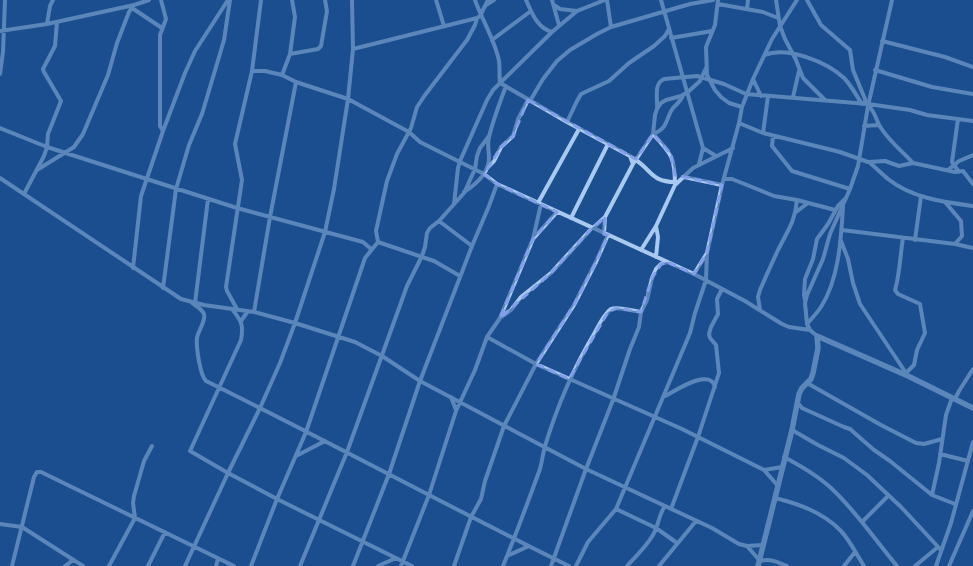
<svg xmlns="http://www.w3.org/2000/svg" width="973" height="566" font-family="Karla,sans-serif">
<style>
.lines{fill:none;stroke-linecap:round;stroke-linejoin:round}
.minor{stroke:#a9c9ee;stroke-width:4}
.tertiary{stroke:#a9c9ee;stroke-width:5.5}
.marked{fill:none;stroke:#839eea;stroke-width:3;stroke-dasharray:8 5;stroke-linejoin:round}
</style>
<rect width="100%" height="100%" fill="#1b4f8f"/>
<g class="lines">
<path class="minor" d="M161 0 166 19 160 35V126L163 131
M436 0 444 26
M475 0C482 20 495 40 499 61 500 68 499 76 500 83
M526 0C532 13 537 28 552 32
M552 0 559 25
M607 0 611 27
M661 0 703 148 699 164
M718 0 715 25 706 47 707 75 715 90 721 97 729 103 742 107
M776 0 780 26 785 39 796 60 803 78 825 100
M807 0 821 25 850 50 853 70 865 99V104
M718 4 763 12 778 18
M486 5 494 0
M554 5 560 9 577 11
M132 8 162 28
M747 9 748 0
M47 24 50 6 53 0
M0 31 47 24 134 5 149 0
M671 38 712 31
M492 40 531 11
M882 41 945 57 973 67
M353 49 477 18 480 16 488 0
M290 54 318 49 321 46 327 11 325 0
M765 55C787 46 827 62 844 78 851 85 856 95 862 104
M875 70 932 87 973 94
M252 71H265L282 75 296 82 348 99 409 132 420 142 484 174 497 184 694 274 745 301 782 324 789 327 810 330
M0 74 3 52 5 0
M282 75 290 54 295 17 292 0
M753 79 761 96
M500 83 567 122 630 156 633 164
M793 97 799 71
M530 101 543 79 557 61 570 50 597 34 611 27 690 4 713 0
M868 106C875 110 876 121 881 128 890 142 902 151 913 163
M657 109C658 99 653 84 664 79L697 76 724 84 746 94 868 104 910 110 927 115 973 121
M958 119 952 162 959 172
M567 122 577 101 581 94 609 81 629 63 654 46 665 36 669 29
M739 123 763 133 840 152 868 162 885 161 899 166 913 163 955 172 963 171 973 184
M864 126 878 125
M0 128 47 147 237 208 363 242 371 249
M763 133 768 96
M653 134C672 154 675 158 675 185
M653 134C670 127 665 118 673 108 677 104 681 101 683 95
M773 136 772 146 792 171 850 189
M703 148 716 156
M636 160C652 171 652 182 675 182
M869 162C875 167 881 173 888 179 912 198 943 202 973 206
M487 168 494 161 501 147 513 136 518 119 528 100
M37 170 74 147 83 134 108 75 117 43 129 12 134 5
M948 170 959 161 973 155
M684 177 722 185
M0 178 181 299 204 305 254 312 295 323 355 342 382 356 420 381 586 469 712 528 739 544 747 546 763 545
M724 179H732L774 196 797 200 835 210
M464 192C475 185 489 173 489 158 489 151 487 144 489 137 493 120 500 102 506 86
M24 194 44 156 47 147 48 134 61 101 44 72 43 69 55 46 57 22
M945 202 961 221 962 236 955 244
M538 203 579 129
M454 204 458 168 460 161 487 100 493 90 552 32 577 11 605 0
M796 212 808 203
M571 218 608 144
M439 221 472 246
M656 226 658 237 656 257
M593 228 605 217 633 164 653 134 655 115 657 109 661 103 666 100 681 96 688 92 700 81 706 68
M842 230 955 244 973 248
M604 234 605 217
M903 238C900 256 900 273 895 290L898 294 920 304 925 333 917 350 914 365 906 373
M533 239 557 212
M915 240 921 196
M841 241 848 259 853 283 860 304 906 373
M641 250 656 226 675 185 693 168 733 148
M133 268 141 196 163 131 185 73 195 51 228 0
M694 274 707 253
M460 276 434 261 378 242 376 231 387 181 397 154 411 128 417 107 425 95 467 40 475 25 477 18
M163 288 176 189 189 145 202 114 219 57 224 40 230 0
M805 300 804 295 805 279 813 259 817 239 828 224 838 206 845 199
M192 303C196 306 202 309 204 314 206 321 198 331 197 338 196 347 200 375 206 381 328 441 447 506 569 566
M195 303 208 199
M232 309C241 321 244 324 241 340L190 451 228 473 277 499 412 566
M237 309 227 291 226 287 242 180 235 144 252 71 261 0
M760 310 758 297 760 290C766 276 772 263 778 250 788 230 795 222 797 200
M254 312 270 217 296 82
M500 318 511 310 521 297 551 273 592 228
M241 321 248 311
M807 324C812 318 817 313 821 307 839 279 841 239 843 207
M817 336 810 330 807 324 805 303 807 295 823 259 830 234 850 189 858 166 868 106 892 0
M487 337 536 364 682 429 764 470 778 486
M807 383 881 425 916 443 924 444 942 439
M665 396C675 391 710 367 715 387
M451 397 456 410
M952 398 946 415 939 463 932 495 955 504
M955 399 959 391 973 369
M797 402 802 408 844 427 850 429 874 450 890 461 932 495
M792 430 818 445 844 458 867 475 901 507 941 550
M940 454 968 461
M296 456 325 441
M784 457C801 466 817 475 831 488 856 511 875 540 897 566
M764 470 782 467
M775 498C799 504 822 512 840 530 850 540 856 554 864 566
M616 509 656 528 677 543
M671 509 698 437 719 373 716 345 710 338 709 334 711 327 718 314 717 299 722 289
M862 522 888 496
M0 524 22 527 83 566
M747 546 760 561C769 558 778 562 787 566
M507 556 529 546
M12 566 34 477 37 472H41L234 566
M65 566 73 560
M109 566 135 518 133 503 134 496 144 461 152 446
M148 566 165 532
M185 566 228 473 260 408 280 363 295 323 325 232 334 189 348 99 353 49 352 0
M216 566 218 559
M251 566 277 499 306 432 365 258 378 242
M300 566 347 452 407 286 422 256 425 247 427 233 430 228 439 221 464 193 475 169 477 156 480 148 489 136
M353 566 389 474 420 381 472 246 489 206 497 184
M378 566 396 558
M401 566 429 495 456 411 475 370 487 337 500 318 533 239 541 204
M454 566 471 517 481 499 485 481 504 426 536 364 574 305 596 262 608 235
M503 566C516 534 528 502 540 469 542 462 543 453 545 446 557 407 573 369 594 334 598 327 604 314 611 309 617 306 634 311 641 312
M551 566 586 469 613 400 630 349 639 327 641 312 647 300 652 278 656 269 661 264 667 262
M576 566 588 542 616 509 690 333 695 313 706 280 707 253 722 185 739 123 742 107 753 79 772 39 797 0
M627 566C636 556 646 547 653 535 659 525 658 516 665 506
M659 566 696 521
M844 566 855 552
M915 566 938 547
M936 566 951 523 973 442
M949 566 973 511"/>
<path class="tertiary" d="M817 336 908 376 973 408
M758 566 792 430 799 394 802 388 811 379 813 373 818 348 817 336"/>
</g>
<path d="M0 0H973V566H0ZM528 100 636 159 653 134 671 154 675 175 722 185 707 253 694 274 667 262 661 264 652 278 641 312 617 308 608 312 569 379 536 364 574 305 596 262 608 235 604 234 605 217 592 228 551 273 500 318 533 239 557 212 497 184 484 174 501 147 513 136Z" fill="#1b4f8f" fill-opacity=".55" fill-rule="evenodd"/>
<path class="marked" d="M528 100 636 159 653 134 671 154 675 175 722 185 707 253 694 274 667 262 661 264 652 278 641 312 617 308 608 312 569 379 536 364 574 305 596 262 608 235 604 234 605 217 592 228 551 273 500 318 533 239 557 212 497 184 484 174 501 147 513 136Z"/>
</svg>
